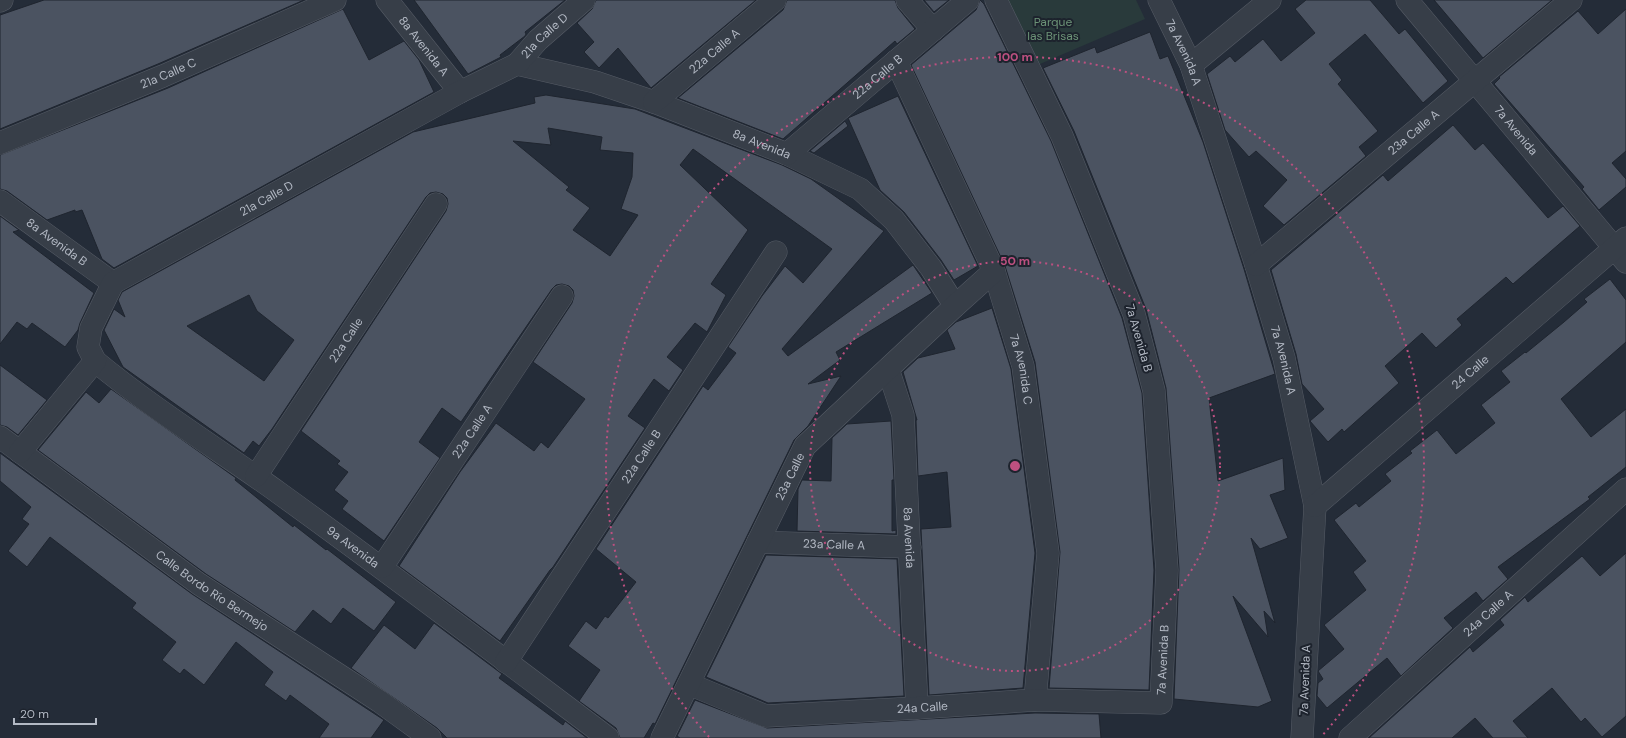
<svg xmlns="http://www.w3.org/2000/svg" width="1626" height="738" font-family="'DM Sans',sans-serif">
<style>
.green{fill:#293a3b}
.building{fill:#4b5361;stroke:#1f252f;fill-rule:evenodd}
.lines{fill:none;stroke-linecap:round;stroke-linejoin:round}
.minor-casing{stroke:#565c66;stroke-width:23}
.minor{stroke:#373e48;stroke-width:22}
.ring{fill:none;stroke:#bd5080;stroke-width:2;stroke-dasharray:2 4}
.labels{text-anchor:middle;stroke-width:4;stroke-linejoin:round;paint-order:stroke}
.park-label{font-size:12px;fill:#6c9377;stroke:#1d232d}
.street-label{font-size:12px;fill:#b3b9c4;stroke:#1d232d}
.centre{fill:#bd5080;stroke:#1d232d;stroke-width:2}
.ring-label{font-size:12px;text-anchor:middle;font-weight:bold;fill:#bd5080;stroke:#1d232d;stroke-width:4;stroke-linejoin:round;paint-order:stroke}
</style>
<rect width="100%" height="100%" fill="#242c38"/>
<path class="green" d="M1008 0H1136L1145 19 1040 64Z"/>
<path class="building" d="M44 0H304L158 64 0 129V15Z
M414 0H565L525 32 526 34 525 36 500 55 501 57 468 74Z
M596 0H756L651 88 618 48 599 68 584 52 594 42 577 23 592 9Z
M787 0H895L898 8 915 29 897 44 895 41 783 139 678 98 783 10Z
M924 0H949L934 12Z
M980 0 984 4 1051 141 1122 318 1142 393 1154 570 1149 690 1049 688 1060 552 1035 362 1005 266 911 65 976 10Z
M1306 0H1370L1399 34 1405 29 1448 81 1423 103 1365 34 1329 64 1342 80 1338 84 1378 131 1359 147 1366 156 1284 225 1263 206 1287 180 1256 151 1249 157 1225 130 1207 74 1230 56 1235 62 1263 39 1281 61 1315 33 1295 9Z
M1434 0H1552L1483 58Z
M343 9 369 60 404 41 419 60 434 92 114 268 102 259 82 210 75 212V210L47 220 7 191 0 189V155L168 88Z
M1626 9V151L1612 163 1626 179V187L1599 210 1582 189 1584 187 1494 84 1500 78 1499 77 1578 11 1598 34Z
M1150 32 1160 59 1168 56 1203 142 1244 269 1275 374 1209 398 1218 481 1283 458 1285 490 1270 495 1288 538 1260 549 1251 538 1275 623 1264 611 1268 637 1233 596 1272 701 1258 707 1174 699 1179 569 1166 388 1146 309 1074 131 1043 68 1095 47 1097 53Z
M546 95 635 109 782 165 811 179 884 231 782 349 788 356 913 265 932 293 836 352 840 360 808 384 841 376 808 426 794 440 655 724 653 723 644 738H620L616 728 579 701 600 670 568 646 586 621 596 629 605 616 608 618 636 582 596 549 703 386 708 390 736 353 728 347 762 296 785 266 803 283 832 249 693 149 680 165 748 230 711 284 726 295 707 332 695 323 667 357 683 370 669 391 654 379 628 416 645 428 553 567 550 570 500 641 399 566 460 472 496 423 534 451 541 442 548 448 585 399 533 362 572 303 574 296 573 290 569 286 562 284 556 285 552 289 461 422 442 408 419 442 440 458 384 541 342 509 348 501 334 490 348 472 337 464 340 461 301 431 446 211 448 204 447 198 443 194 436 192 430 193 426 197 272 429 259 446 253 441 244 453 123 367 104 330 114 309 125 317 118 300 122 292 413 132 535 103 534 97ZM548 128 602 137 600 150 633 153 632 177 621 209 638 215 610 256 573 230 590 208 566 190 569 187 513 141 551 145ZM249 295 257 311 294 340 264 381 187 326Z
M898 96 978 266 954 280 941 260 904 212 880 190 848 118Z
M845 121 848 126 814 153 810 151Z
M1453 125 1475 150 1483 143 1548 218 1563 206 1580 226 1513 284 1506 277 1457 319 1462 325 1436 348 1422 333 1385 366 1399 383 1344 432 1342 429 1328 442 1310 421 1324 409 1302 384 1296 354 1271 270 1383 175 1388 181Z
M0 216 19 230 13 232 94 293 80 323 78 330 65 347 32 323 27 329 17 322 0 344Z
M1610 279 1626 300V342L1561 399 1591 437 1626 409V467L1588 497 1590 499 1498 567 1508 579 1483 601 1476 592 1444 618 1453 628 1401 676 1387 658 1327 708 1317 696 1318 683 1323 679 1318 671 1344 649 1324 625 1366 590 1353 572 1366 561 1334 520 1356 503 1359 507 1391 481 1385 474 1412 453 1410 451 1437 430 1456 454 1495 423 1481 405 1510 382 1501 371 1525 352 1526 353 1564 322 1587 302 1584 299Z
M992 308 1011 369 1035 553 1023 688 929 695 921 529 951 527 947 472 918 476 916 420H917L903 372 918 358 955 349 947 330 956 322Z
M0 365 47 400 18 435 7 427 0 425Z
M111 389 236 478 235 480 293 527 294 525 326 550 327 549 396 602 374 631 343 608 331 624 313 610 295 632 206 574 38 450 86 392 99 403Z
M891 421 894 480H892V531L896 530V534L797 531 798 489 802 480 831 481 832 438 847 424Z
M0 453 192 594 384 720 371 738H319L329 724 290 695 286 701 264 685 273 672 236 642 204 685 184 669 180 674 162 660 176 642 132 608 136 603 50 537 27 567 8 551 29 524 22 519 31 507 0 481Z
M1626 553V716L1602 737 1585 718 1581 722 1552 688 1513 721 1528 738H1493L1475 718 1452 738H1369L1470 647 1473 652 1504 625 1500 620 1525 597 1528 602 1582 556 1600 576Z
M766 555 897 559 904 696 768 703 706 677Z
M434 623 502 674 499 678 563 725 565 721 587 738H447L437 728 351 668 384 625 415 649Z
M695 700 767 728 1035 713 1099 714 1101 738H680L677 736Z"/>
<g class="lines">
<g class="minor-casing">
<g id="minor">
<path id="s1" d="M387 0 460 92"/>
<path d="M907 0 933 30"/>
<path id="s2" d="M1159 0 1191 65 1256 265 1284 358 1315 506 1302 738"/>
<path id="s3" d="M1407 0 1626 262"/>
<path d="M0 1 2 0"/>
<path id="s4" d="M896 61 994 271 1023 366 1048 553 1035 700"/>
<path id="s5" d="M517 64 595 82 654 102 787 154 860 189 894 220 931 268 955 306"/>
<path d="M1191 65 1270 0"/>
<path id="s6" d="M654 102 775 0"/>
<path id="s7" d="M0 143 163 76 335 0"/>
<path id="s8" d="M787 154 968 0"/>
<path id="s9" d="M0 201 113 283"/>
<path id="s10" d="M1256 265 1571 0"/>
<path id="s11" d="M95 361C153 409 218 449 279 493 390 573 499 656 608 738"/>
<path id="s12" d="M888 369 903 415 917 708"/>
<path id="s13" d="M0 437 199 584 379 701 430 738"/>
<path id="s14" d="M20 452 95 361 88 347 91 328 113 283 460 92 517 64 538 40 584 0"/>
<path id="s15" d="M256 476 436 204"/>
<path id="s16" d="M1315 506 1626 238"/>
<path id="s17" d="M758 542 910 547"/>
<path id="s18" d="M382 567 562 296"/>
<path id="s19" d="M506 662 776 252"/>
<path id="s20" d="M689 684 766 716 917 708 1035 700 1161 703 1167 570 1154 391 1134 314 1062 136 996 0"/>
<path id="s21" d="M662 738 805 446 955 306 994 271"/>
<path id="s22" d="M1350 738 1626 489"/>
</g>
</g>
<use href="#minor" class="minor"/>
</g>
<g class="ring">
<circle cx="1015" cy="466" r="205"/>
<path d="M709 737A409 409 0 1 1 1321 737"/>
</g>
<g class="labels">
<g class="park-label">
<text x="1053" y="26">Parque<tspan x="1053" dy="14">las Brisas</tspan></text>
</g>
<g class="street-label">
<text dy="4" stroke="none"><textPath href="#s14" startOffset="702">21a Calle D</textPath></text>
<text dy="4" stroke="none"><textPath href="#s1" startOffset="59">8a Avenida A</textPath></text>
<text dy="4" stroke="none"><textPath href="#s6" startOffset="79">22a Calle A</textPath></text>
<text dy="4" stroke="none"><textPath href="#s2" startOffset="58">7a Avenida A</textPath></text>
<text dy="4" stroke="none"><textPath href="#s7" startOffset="182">21a Calle C</textPath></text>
<text dy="4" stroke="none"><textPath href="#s8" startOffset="119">22a Calle B</textPath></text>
<text dy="4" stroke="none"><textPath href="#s3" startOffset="170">7a Avenida</textPath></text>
<text dy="4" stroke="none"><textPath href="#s10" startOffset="206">23a Calle A</textPath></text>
<text dy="4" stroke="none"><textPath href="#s5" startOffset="258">8a Avenida</textPath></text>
<text dy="4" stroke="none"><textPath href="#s14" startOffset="378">21a Calle D</textPath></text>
<text dy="4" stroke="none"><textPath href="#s9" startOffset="70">8a Avenida B</textPath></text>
<text transform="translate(1139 338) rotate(74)" y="4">7a Avenida B</text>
<text dy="4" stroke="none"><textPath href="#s15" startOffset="163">22a Calle</textPath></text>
<text dy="4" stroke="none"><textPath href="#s2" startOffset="382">7a Avenida A</textPath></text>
<text dy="4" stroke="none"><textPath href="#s4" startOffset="334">7a Avenida C</textPath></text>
<text dy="4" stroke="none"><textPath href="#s16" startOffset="205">24 Calle</textPath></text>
<text dy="4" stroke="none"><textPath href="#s18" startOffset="163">22a Calle A</textPath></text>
<text dy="4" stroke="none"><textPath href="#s19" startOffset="246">22a Calle B</textPath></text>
<text dy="4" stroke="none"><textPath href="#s21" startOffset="291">23a Calle</textPath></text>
<text dy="4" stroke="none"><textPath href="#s12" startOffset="171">8a Avenida</textPath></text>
<text dy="4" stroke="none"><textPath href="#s17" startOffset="76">23a Calle A</textPath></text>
<text dy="4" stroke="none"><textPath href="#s11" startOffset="318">9a Avenida</textPath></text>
<text dy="4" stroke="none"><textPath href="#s13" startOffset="262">Calle Bordo Río Bermejo</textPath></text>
<text dy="4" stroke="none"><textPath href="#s22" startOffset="186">24a Calle A</textPath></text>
<text dy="4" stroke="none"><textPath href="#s20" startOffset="522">7a Avenida B</textPath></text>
<text transform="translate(1305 680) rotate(-88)" y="4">7a Avenida A</text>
<text dy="4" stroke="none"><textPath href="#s20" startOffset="240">24a Calle</textPath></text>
</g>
</g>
<circle cx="1015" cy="466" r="6" class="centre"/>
<g class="ring-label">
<text x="1015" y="61">100 m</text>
<text x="1015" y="265">50 m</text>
</g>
<path d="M14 718v6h82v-6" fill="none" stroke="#b3b9c4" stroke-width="2"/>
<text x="20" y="718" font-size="12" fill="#b3b9c4" stroke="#1d232d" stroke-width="3" paint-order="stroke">20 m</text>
</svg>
